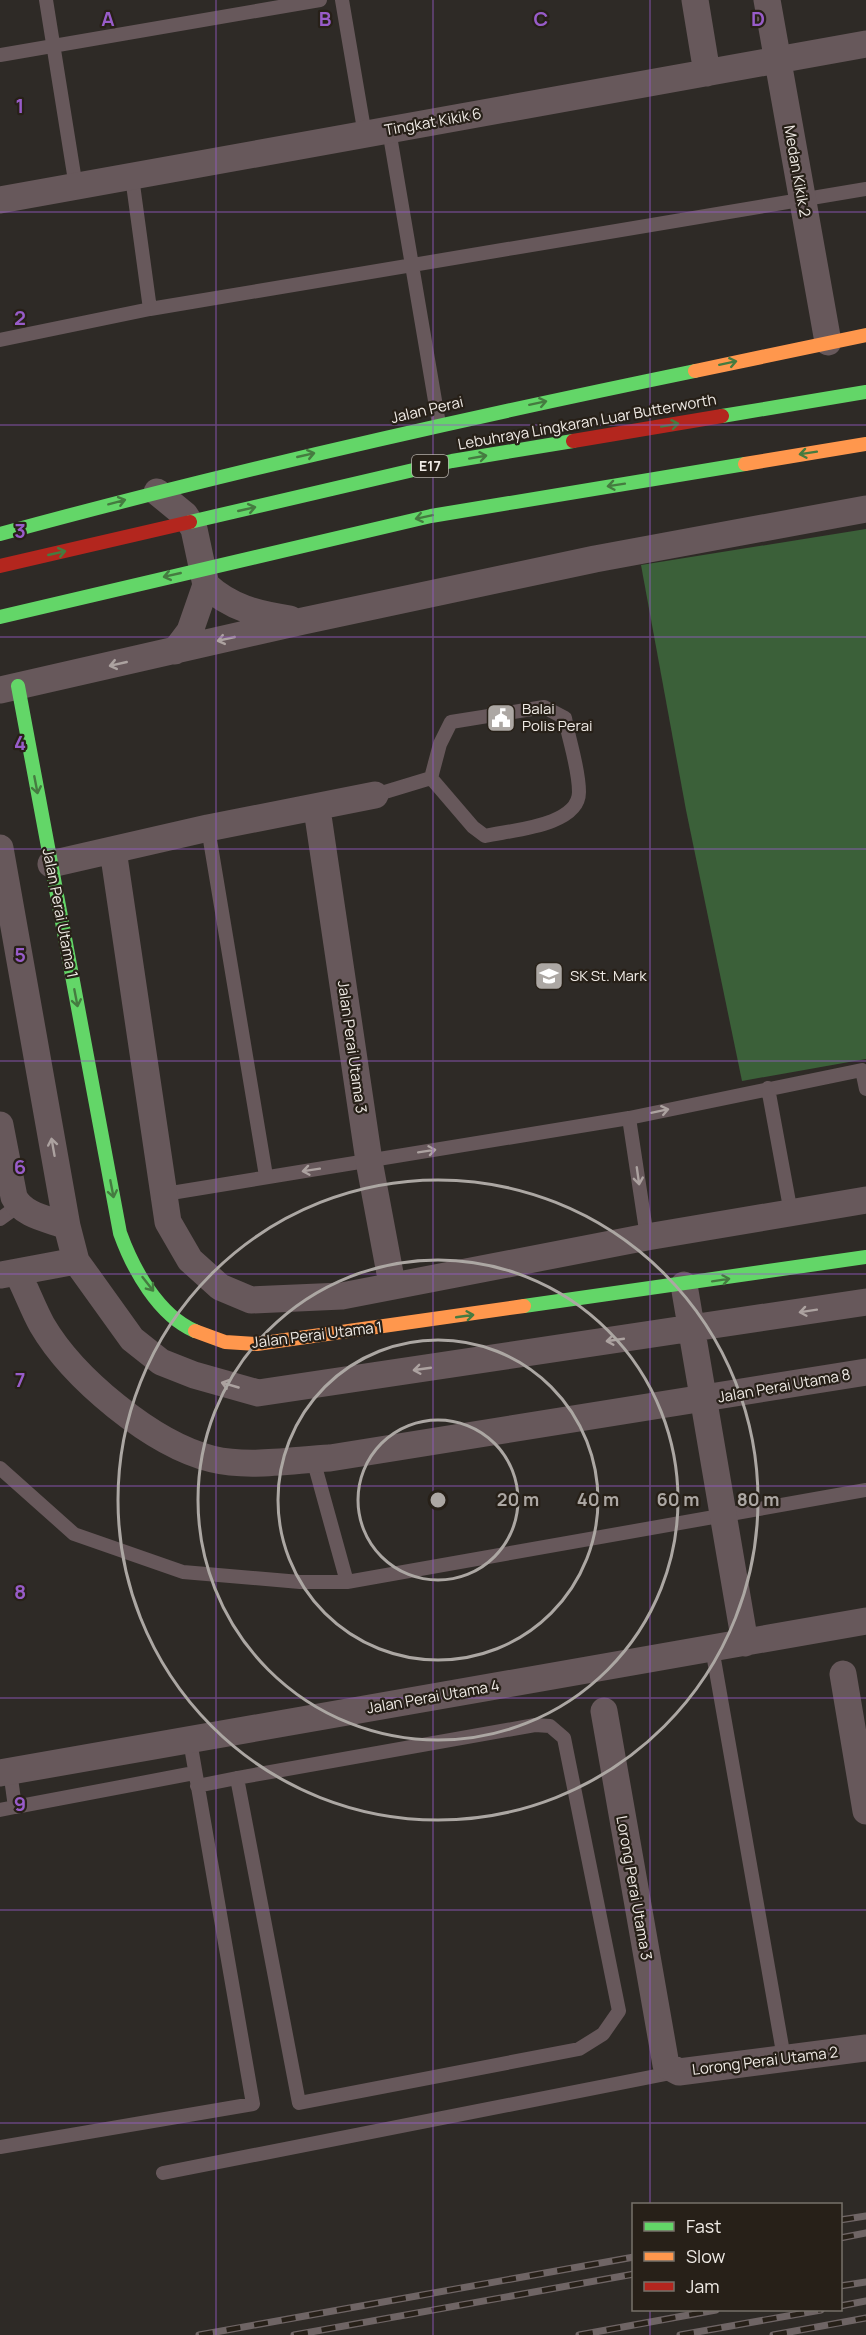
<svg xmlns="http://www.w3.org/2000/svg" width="866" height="2335" font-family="Manrope,sans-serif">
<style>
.forest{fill:#3b6039}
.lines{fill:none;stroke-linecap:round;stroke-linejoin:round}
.lane{stroke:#67585b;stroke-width:14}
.street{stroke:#67585b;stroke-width:27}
.fast{stroke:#63d668;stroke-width:14}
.slow{stroke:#ff974d;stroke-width:14}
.rail-casing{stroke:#6f6565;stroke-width:7}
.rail{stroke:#272018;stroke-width:4.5;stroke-dasharray:14;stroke-linecap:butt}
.fast-bridge{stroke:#63d668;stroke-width:14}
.slow-bridge{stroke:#ff974d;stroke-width:14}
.jam-bridge{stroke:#b3261e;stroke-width:14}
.oneway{stroke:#457b40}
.oneway2{stroke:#aca2a0}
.grid{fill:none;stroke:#985cc9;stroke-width:1.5;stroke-opacity:0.55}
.ring{fill:none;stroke:#aca7a3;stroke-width:3}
.labels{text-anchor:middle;stroke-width:4.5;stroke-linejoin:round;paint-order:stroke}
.shield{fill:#272018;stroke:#b4aea8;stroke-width:1.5}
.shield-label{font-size:14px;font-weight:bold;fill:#f0ebe6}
.street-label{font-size:15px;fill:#f0ebe6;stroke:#272018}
.poi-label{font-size:15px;fill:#f0ebe6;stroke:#272018;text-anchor:start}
.grid-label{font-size:20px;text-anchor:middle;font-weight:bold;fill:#985cc9;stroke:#272018;stroke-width:4.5;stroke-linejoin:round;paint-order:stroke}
.centre{fill:#aca7a3;stroke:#272018;stroke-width:3}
.ring-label{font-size:18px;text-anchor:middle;font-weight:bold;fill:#aca7a3;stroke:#272018;stroke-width:4.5;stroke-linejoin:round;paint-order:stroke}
</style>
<rect width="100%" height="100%" fill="#2e2a26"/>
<path class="forest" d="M866 529V1059L742 1081 686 810 641 565Z"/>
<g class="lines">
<path class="lane" d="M46 0 76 187
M342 0 365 135
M0 55 320 0
M389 130 439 424
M132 177 150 309
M0 340 150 309 866 189
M544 707 565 718C569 741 579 768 579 792 579 826 511 830 485 836L473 827 431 778 440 744 451 722Z
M375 795 431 778
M208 828 266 1176
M768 1088 791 1213
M629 1118 647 1237
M165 1194 629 1118 862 1070 866 1089
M0 1219 18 1206
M313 1459 347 1582
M0 1468 74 1534 183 1572 300 1582H347L866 1490
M712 1648 784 2058
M10 1771 15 1807 194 1773
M197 1786 237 1778 535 1725 550 1726 564 1738 619 2011 603 2034 579 2049 299 2103 237 1778
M0 1810 15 1807
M0 2147 253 2104 190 1741
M163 2173 676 2072"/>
<path class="street" d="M695 0 707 73
M767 0 828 342
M0 200 866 44
M157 492 185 515 194 529 206 585 190 631 175 651
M206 585C231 608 257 614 290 619
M0 690 303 621 595 559 866 509
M317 809 369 1161 392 1284
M0 848 67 1226 76 1261 132 1339 161 1362 194 1375 258 1393 866 1302
M113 850 168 1222 190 1260 220 1287 251 1300 342 1296 647 1237 866 1200
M51 864 208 828 375 795
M0 1125 14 1197C23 1216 49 1219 67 1226
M17 1272C26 1289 33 1309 42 1325 73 1378 152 1444 212 1459 249 1468 292 1460 330 1458L866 1372
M1 1275 76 1261
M684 1285 745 1643
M843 1674 866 1811
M604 1711 666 2065 679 2072 866 2048
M0 1773 866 1621"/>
<path class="fast" d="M0 534C230 471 462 419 695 371
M18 686 120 1233C133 1269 158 1315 195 1331
M524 1306 866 1257"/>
<path class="slow" d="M695 371 866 335
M195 1331 225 1342 257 1344 524 1306"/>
<g class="rail-casing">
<path id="rail" d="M840 2220 866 2216
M840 2238 866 2233
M840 2286 866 2282
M840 2306 866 2301
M199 2335 634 2257
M294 2335 634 2274
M579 2335 716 2310
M680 2335 821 2310
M773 2335 866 2318"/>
</g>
<use href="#rail" class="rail"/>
<path class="fast-bridge" d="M722 416 866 392
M190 522 452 461 573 441
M0 617 431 516 745 464"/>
<path class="slow-bridge" d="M745 464 866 444"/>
<path class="jam-bridge" d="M573 441 722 416
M0 566 190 522"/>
</g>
<defs><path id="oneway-shaft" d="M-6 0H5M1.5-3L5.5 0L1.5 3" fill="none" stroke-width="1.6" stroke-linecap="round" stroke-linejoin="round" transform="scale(1.5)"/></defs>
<g class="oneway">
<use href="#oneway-shaft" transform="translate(728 363) rotate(-12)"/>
<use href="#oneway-shaft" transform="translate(538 403) rotate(-12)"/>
<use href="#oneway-shaft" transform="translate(670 425) rotate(-10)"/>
<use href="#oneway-shaft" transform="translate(808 453) rotate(171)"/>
<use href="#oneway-shaft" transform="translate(306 455) rotate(-13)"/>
<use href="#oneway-shaft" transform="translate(478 457) rotate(-10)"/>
<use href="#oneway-shaft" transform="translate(616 485) rotate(171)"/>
<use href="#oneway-shaft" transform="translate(117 502) rotate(-15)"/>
<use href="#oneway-shaft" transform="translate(247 509) rotate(-13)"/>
<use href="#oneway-shaft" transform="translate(424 517) rotate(168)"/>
<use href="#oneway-shaft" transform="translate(57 553) rotate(-13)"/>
<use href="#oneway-shaft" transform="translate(172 575) rotate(167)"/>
<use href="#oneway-shaft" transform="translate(36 785) rotate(79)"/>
<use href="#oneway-shaft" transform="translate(76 998) rotate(79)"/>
<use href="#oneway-shaft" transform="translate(112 1189) rotate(79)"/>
<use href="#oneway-shaft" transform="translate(721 1280) rotate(-9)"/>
<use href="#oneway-shaft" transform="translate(148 1284) rotate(52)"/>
<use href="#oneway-shaft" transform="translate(465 1316) rotate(-8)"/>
</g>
<g class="oneway2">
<use href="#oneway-shaft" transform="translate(226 639) rotate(167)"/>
<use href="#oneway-shaft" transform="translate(118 664) rotate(167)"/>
<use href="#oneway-shaft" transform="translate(660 1111) rotate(-12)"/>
<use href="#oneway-shaft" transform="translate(53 1147) rotate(-100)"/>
<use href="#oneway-shaft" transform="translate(427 1151) rotate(-9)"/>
<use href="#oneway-shaft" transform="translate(311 1170) rotate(171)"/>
<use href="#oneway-shaft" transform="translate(638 1176) rotate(82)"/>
<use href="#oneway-shaft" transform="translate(808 1311) rotate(171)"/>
<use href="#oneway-shaft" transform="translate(615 1340) rotate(172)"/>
<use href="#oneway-shaft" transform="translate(422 1369) rotate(172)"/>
<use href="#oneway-shaft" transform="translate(230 1385) rotate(-164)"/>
</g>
<path class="grid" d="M216 0V2335M433 0V2335M650 0V2204M0 212H866M0 425H866M0 637H866M0 849H866M0 1061H866M0 1274H866M0 1486H866M0 1698H866M0 1910H866M0 2123H866M650 2310V2335"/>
<g class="ring">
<circle cx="438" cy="1500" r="80"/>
<circle cx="438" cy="1500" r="160"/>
<circle cx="438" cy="1500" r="240"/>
<circle cx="438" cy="1500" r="320"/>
</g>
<defs>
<g id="civic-square" transform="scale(1.5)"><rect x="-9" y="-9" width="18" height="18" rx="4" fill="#aca7a3" stroke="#272018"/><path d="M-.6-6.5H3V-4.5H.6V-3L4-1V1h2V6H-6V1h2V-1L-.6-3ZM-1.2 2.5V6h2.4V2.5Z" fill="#fff"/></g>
<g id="school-square" transform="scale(1.5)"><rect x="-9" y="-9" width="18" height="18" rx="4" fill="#aca7a3" stroke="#272018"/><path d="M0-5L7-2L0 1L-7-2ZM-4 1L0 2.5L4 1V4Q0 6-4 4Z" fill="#fff"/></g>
</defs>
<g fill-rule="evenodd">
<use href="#civic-square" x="501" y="718"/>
<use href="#school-square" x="549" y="976"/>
</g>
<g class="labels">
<rect class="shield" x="412" y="455" width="36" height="22" rx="4.5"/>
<g class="shield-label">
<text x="430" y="471">E17</text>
</g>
<g class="street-label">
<text transform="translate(433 122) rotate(-10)" y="5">Tingkat Kikik 6</text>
<text transform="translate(797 171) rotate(80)" y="5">Medan Kikik 2</text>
<text transform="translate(427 410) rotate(-13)" y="5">Jalan Perai</text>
<text transform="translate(587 422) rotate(-10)" y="5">Lebuhraya Lingkaran Luar Butterworth</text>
<text transform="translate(60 913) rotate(79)" y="5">Jalan Perai Utama 1</text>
<text transform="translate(352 1047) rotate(82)" y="5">Jalan Perai Utama 3</text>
<text transform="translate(317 1335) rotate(-7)" y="5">Jalan Perai Utama 1</text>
<text transform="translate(784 1386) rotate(-10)" y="5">Jalan Perai Utama 8</text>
<text transform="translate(433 1697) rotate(-10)" y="5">Jalan Perai Utama 4</text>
<text transform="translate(634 1888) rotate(80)" y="5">Lorong Perai Utama 3</text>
<text transform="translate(765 2061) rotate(-7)" y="5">Lorong Perai Utama 2</text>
</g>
<g class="poi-label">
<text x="522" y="714">Balai<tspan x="522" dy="17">Polis Perai</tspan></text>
<text x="570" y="981">SK St. Mark</text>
</g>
</g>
<g class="grid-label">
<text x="108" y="26">A</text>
<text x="325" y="26">B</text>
<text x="541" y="26">C</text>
<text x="758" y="26">D</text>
<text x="20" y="113">1</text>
<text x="20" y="325">2</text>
<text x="20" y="538">3</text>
<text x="20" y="750">4</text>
<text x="20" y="962">5</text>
<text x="20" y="1174">6</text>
<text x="20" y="1387">7</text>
<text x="20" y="1599">8</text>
<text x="20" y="1811">9</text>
</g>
<circle cx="438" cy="1500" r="9" class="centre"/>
<g class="ring-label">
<text x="518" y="1506">20 m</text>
<text x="598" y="1506">40 m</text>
<text x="678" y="1506">60 m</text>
<text x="758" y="1506">80 m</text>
</g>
<rect x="632" y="2203" width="210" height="108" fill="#272018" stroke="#77716a" stroke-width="1.5"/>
<rect x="644" y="2222" width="30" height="9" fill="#63d668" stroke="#77716a" stroke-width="1.5"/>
<text x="686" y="2233" font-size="18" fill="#f0ebe6">Fast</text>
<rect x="644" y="2252" width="30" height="9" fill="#ff974d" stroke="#77716a" stroke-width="1.5"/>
<text x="686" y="2263" font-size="18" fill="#f0ebe6">Slow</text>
<rect x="644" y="2282" width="30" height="9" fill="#b3261e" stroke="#77716a" stroke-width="1.5"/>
<text x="686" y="2293" font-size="18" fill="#f0ebe6">Jam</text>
</svg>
